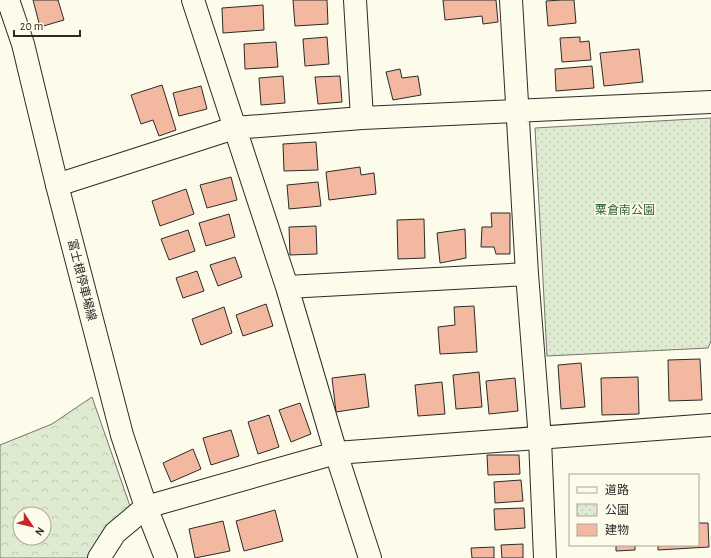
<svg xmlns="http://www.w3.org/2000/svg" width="711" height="558" font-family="'Alegreya Sans','Noto Sans JP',sans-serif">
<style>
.forest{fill:url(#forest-crowns);stroke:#74746e;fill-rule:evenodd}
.park{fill:url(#park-dots);stroke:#74746e}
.building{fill:#f2b8a0;stroke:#2b2b2b}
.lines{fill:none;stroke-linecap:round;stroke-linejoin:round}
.minor-casing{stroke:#2b2b2b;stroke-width:24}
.major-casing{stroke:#2b2b2b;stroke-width:24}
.minor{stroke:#fdfbea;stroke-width:22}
.major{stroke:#fdfbea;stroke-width:22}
.labels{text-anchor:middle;stroke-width:3;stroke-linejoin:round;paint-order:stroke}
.park-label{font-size:12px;fill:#34623c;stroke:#fdfbea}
.street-label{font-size:12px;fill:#2b2b2b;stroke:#fdfbea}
</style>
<defs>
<pattern id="forest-crowns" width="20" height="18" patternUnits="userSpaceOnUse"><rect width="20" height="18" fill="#deebd1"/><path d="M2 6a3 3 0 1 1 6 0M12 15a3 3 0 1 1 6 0" fill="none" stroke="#bfcab4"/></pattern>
<pattern id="park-dots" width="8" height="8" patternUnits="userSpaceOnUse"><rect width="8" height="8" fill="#deebd1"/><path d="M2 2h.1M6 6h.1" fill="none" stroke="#bfcab4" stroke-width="1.8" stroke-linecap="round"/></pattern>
</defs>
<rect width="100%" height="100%" fill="#fdfbea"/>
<path class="forest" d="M92 397 130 506 93 558H0V445L52 424ZM20 514H44V538H20Z"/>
<path class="park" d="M711 118V341L708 348 547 356 535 128Z"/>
<path class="building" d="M33 0H58L64 20 40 27Z
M293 0H327L328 24 295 26Z
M443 0H496L498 22 483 24 482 16 445 20Z
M562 0H574L576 23 548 26 546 1Z
M263 5 264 30 223 33 222 8Z
M327 37 329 64 305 66 303 39Z
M580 37V42L589 41 591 60 562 62 560 38Z
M276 42 278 67 245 69 244 44Z
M639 49 643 82 604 86 600 53Z
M592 66 594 88 556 91 555 69Z
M400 69 402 78 418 76 421 95 393 100 386 72Z
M283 76 285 103 261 105 259 78Z
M340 76 342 102 318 104 315 77Z
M162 85 176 130 159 136 153 120 141 124 131 95Z
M201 86 207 109 179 116 173 93Z
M316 142 318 170 284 171 283 144Z
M360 167 361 175 374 173 376 194 329 200 326 172Z
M231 177 237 200 207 208 200 185Z
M318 182 321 206 289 209 287 185Z
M186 189 194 214 160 226 152 201Z
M491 213H510V254H496L494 247H481L482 227H492Z
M229 214 235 237 206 246 199 223Z
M424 219 425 258 398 259 397 220Z
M316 226 317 254 290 255 289 227Z
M465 229 466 258 440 263 437 233Z
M188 230 195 251 169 260 161 239Z
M235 257 242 277 218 286 210 265Z
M197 271 204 291 183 298 176 278Z
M266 304 273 326 243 336 236 315Z
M474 306 477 352 440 354 438 327 455 325 454 307Z
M224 307 232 333 201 345 192 319Z
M700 359 702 400 669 401 668 360Z
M581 363 585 407 561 409 558 365Z
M479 372 482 407 456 409 453 375Z
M365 374 369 407 336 412 332 378Z
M638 377 639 414 602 415 601 378Z
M515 378 518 411 489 414 486 381Z
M442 382 445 414 418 416 415 385Z
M300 403 311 434 291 442 279 410Z
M269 415 279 447 258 454 248 422Z
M231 430 239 456 211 465 203 438Z
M193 449 201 469 171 482 163 463Z
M487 455H519L520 474 488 475Z
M521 480 523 501 495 503 494 482Z
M524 508 525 528 495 530 494 509Z
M275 510 283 541 244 551 236 521Z
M223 521 230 551 195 558 189 529Z
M698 523H708L709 547 658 550V545H698Z
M523 544V558H502L501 545Z
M616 545H635V550L616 551Z
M494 547V558H472L471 548Z"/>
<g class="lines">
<g class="minor-casing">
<path id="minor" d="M193 0 287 287 336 453 370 558
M355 0 362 118
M511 0 527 274 540 439 545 558
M57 185 234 128 362 118 711 102
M287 287 527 274
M99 558 115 533 146 507 336 453 711 425"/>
</g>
<g class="major-casing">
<path id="major" d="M8 0 23 44 57 185 122 435 146 507 166 558"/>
</g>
<use href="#minor" class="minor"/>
<use href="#major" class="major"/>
</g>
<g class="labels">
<g class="park-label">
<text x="625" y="214">粟倉南公園</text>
</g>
<g class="street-label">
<text transform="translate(82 280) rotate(76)" y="4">富士根停車場線</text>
</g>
</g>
<rect x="569" y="474" width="130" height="72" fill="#fdfbea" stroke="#a9a89e"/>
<rect x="577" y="487" width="20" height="6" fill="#fdfbea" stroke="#a9a89e"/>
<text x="605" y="494" font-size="12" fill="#2b2b2b">道路</text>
<rect x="577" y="504" width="20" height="12" fill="url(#park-dots)" stroke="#a9a89e"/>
<text x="605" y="514" font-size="12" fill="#2b2b2b">公園</text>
<rect x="577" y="524" width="20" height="12" fill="#f2b8a0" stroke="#a9a89e"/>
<text x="605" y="534" font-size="12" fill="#2b2b2b">建物</text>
<g transform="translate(32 526) rotate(125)"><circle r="19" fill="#fdfbea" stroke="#a9a89e"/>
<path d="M0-3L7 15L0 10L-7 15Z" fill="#c62828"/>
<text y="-6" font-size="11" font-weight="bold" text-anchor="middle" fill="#2b2b2b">N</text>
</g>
<path d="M14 30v6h66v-6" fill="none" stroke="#2b2b2b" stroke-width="2"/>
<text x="20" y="30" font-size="12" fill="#2b2b2b" stroke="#fdfbea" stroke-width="3" paint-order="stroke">20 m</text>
</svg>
